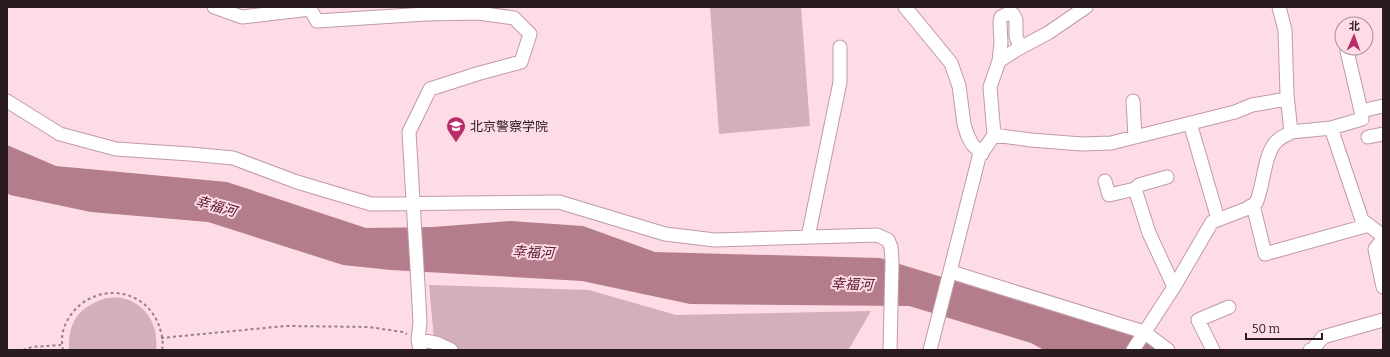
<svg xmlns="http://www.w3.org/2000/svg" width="1390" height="357" font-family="Bitter,'Noto Sans SC',serif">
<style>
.green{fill:#d3b0b9}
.water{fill:#b37d8c}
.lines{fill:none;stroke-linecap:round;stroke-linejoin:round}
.minor-casing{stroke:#c19aa5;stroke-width:15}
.path{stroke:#977f86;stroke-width:2;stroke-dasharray:3 3;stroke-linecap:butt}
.minor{stroke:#fff;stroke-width:13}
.labels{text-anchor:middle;stroke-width:4;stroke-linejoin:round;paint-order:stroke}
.poi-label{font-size:13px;fill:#291b1f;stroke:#fddce5;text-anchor:start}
.water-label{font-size:14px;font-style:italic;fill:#56132e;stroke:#fddce5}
</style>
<rect width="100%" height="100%" fill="#fddce5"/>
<path class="green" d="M710 7H801L810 126 719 134Z
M429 285 589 290 676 315 871 311 849 349 435 350Z
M106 298C111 298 117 297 122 298 147 304 159 326 156 350H69C68 321 79 307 106 298Z"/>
<path class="water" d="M7 145 56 166 227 182 366 228 433 227 510 221 583 226 655 252 880 258 1146 340 1158 350H1044L1031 343 909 306 690 304 582 281 391 270 343 265 208 222 91 212 10 195 7 193Z"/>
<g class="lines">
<g class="minor-casing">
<path id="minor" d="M214 7 242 17 310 9 317 21 426 14 478 13 514 18 530 34 521 62 480 73 430 89 409 132 418 285 420 323 418 339 420 350
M905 7 951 63 959 86 964 124 967 134 972 144 982 154
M1347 51 1361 111
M999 61 1001 43 1000 23 1001 17 1007 14H1013L1016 20V36L1020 48
M7 101 60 134 116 149 190 154 233 158 297 182 371 204 559 202 665 234 715 240 877 235 888 240 891 247 892 262 890 350
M1133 101 1135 137
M1190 123 1218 219
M1331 128 1362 220 1383 236
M1291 132 1331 128 1362 119 1361 111 1383 106
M994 135 1031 140 1082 144 1111 143 1235 112 1252 105 1287 99
M1368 137 1383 134
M1105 181 1109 195 1135 189 1149 233 1174 287 1133 350
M1135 189 1139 185 1167 177
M1253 205 1265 254 1369 225
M808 237 840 82V47
M1383 239 1375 249 1383 287
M951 272 1144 332 1168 350
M1174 287 1212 222 1246 209 1256 203C1264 186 1264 152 1277 141 1281 137 1287 135 1291 132L1287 95 1285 30 1279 7
M418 339 436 343 451 350
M930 350 979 157 994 135 990 87 999 61 1016 50 1048 33 1086 7
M1213 350 1198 320 1229 307
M1310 350 1313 349 1323 337 1383 320"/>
</g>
<path class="path" d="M161 338 285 326 369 327 403 332 407 334
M23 350 32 347 61 345
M63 350C61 341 62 331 66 323 85 284 140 282 158 323 161 331 164 341 162 350"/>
<use href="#minor" class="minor"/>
</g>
<defs>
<g id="university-pin" transform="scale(1)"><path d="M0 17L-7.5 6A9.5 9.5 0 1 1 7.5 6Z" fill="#b92e68" stroke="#fddce5"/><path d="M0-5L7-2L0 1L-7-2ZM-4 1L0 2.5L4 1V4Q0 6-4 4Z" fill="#fff"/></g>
</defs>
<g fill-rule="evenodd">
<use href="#university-pin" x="456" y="126"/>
</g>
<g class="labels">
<g class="poi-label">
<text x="470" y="131">北京警察学院</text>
</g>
<g class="water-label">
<text transform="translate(216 206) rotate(16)" y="5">幸福河</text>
<text transform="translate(533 252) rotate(3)" y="5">幸福河</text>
<text transform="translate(852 284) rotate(2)" y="5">幸福河</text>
</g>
</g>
<rect width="1390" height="357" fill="none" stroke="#291b1f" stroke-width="16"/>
<g transform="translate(1354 36) rotate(2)"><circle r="19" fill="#fddce5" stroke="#a88f96"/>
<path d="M0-3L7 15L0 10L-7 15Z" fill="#b92e68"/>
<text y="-6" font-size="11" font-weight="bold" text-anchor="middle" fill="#291b1f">北</text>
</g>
<path d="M1246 333v6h76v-6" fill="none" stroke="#291b1f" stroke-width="2"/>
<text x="1252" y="333" font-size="12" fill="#291b1f" stroke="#fddce5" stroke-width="3" paint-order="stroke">50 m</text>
</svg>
